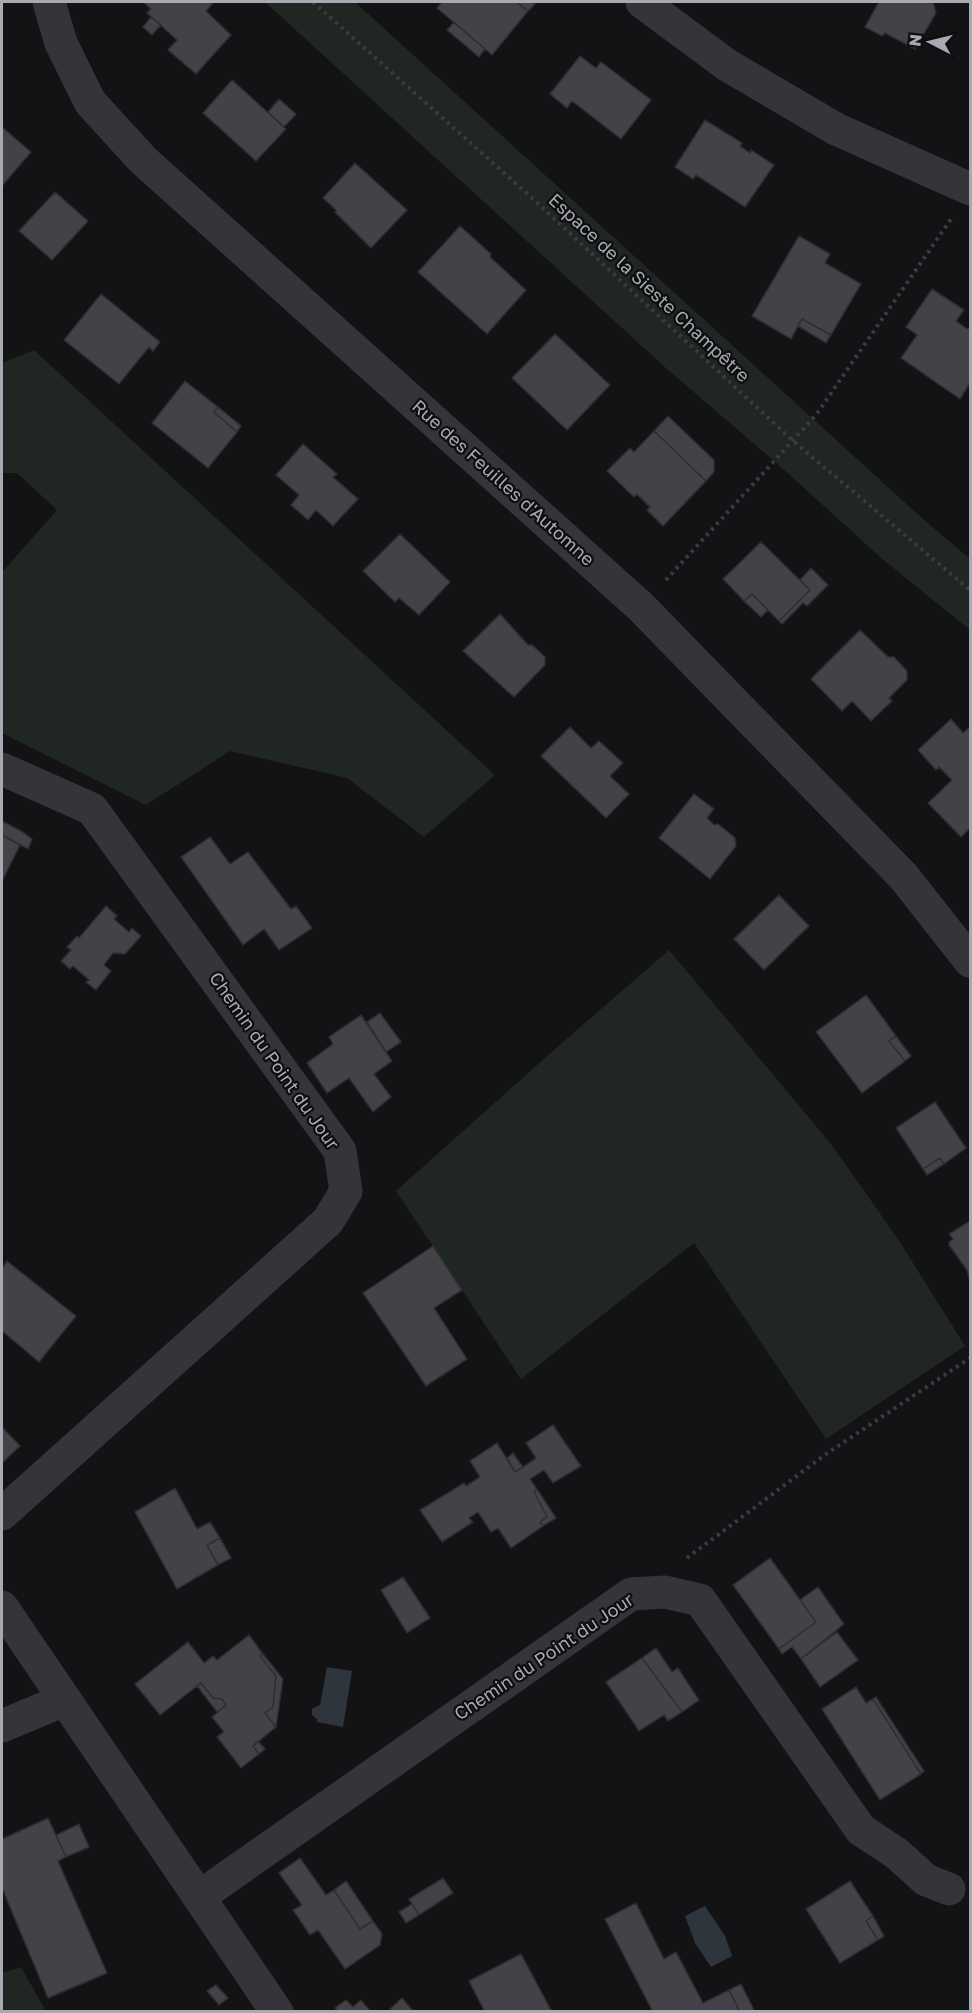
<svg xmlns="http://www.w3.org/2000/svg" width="972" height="2013" font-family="'Golos Text',sans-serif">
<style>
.green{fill:#202621}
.water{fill:#2e353c}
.building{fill:#434347;stroke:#2e2e30;stroke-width:1.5}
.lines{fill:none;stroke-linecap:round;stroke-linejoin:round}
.path{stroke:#3b3c40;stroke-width:4;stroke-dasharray:3 4.5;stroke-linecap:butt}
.minor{stroke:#353539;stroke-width:33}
.labels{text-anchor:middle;stroke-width:4.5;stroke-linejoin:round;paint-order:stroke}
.street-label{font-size:18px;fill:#a7aab3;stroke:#0e0e10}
</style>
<rect width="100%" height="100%" fill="#131315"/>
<path class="green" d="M265 2H355L923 519 970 559V630L880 557 782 468 667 369Z
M34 350 495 775 424 837 347 778 230 751 146 805 2 733V572L57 510 17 473H2V363Z
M669 950 831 1144 898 1239 965 1346 826 1439 694 1243 521 1379 396 1191 555 1049Z
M21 1967 46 2011H2V1973Z"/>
<path class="water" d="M327 1667 352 1671 343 1727 317 1722V1719L312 1715V1709L320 1705Z
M705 1906 725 1936 732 1956 711 1967 695 1943 685 1916Z"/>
<path class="building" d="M143 2H214L206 11 231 35 196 74 168 50 177 40 147 13 151 9Z
M442 2H516L528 11 492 55 437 8Z
M516 2H532L535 4 528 11Z
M879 2H933L936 13 915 49 885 33 882 36 865 27Z
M151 17 161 25 152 35 143 27Z
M454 22 485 49 479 57 447 30Z
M580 56 596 68 601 62 651 100 621 139 572 101 567 108 550 94Z
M232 80 286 129 256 161 203 113Z
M279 99 296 114 284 127 268 112Z
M705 120 742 143 740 146 750 153 751 150 774 165 745 207 696 175 693 179 675 167Z
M2 127 31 152 2 186Z
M355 163 407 210 371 248 335 212 336 210 323 198Z
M55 192 88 221 52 260 19 231Z
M460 226 491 254 490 257 526 290 487 334 418 272Z
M799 236 830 254 825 263 861 284 831 335 802 319 791 339 752 316Z
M932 289 964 310 956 321 967 329 970 328V383L960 399 901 358 917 335 906 327Z
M101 294 160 342 153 351 149 347 119 384 64 340Z
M802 319 831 335 826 343 798 326Z
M555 334 610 385 567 430 512 378Z
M185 381 218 407 214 412 237 432 208 468 152 423Z
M218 407 241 426 237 432 214 412Z
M668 416 714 460V472L706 481 654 431Z
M654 431 706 481 663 526 647 510 650 507 637 494 634 497 607 471 630 448 634 452Z
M303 444 337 474 333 477 358 499 333 526 316 510 308 520 291 505 299 495 276 475Z
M400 534 450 582 419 615 399 598 395 602 363 571Z
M761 542 810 590 779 621 752 594 744 601 723 579Z
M811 568 828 585 807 606 803 603 782 624 779 621 810 590 800 580Z
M752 594 768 610 761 617 744 601Z
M500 614 528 645H532L545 657V665L514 697 463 651Z
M860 630 888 657H894L907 671V680L889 698 892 701 871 721 852 701 842 711 811 679Z
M951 719 963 733 970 727V828L961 837 928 803 952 780 939 767 936 770 918 750Z
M570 727 591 748 599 741 623 763 610 776 629 794 606 818 541 756Z
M694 794 714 809 707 818 714 825 718 824 735 838 736 846 710 879 659 838Z
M2 821 21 831 32 839 28 849 2 835Z
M2 835 20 845 2 881Z
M210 837 230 864 248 852 291 909 296 906 312 928 279 950 264 929 243 945 181 857Z
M779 895 809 926 764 970 734 939Z
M106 906 117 916 114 919 129 932 132 928 141 936 125 954 113 953 104 965 111 971 96 990 86 982 89 980 73 966 70 969 61 961 71 950 67 947 77 936 79 938Z
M866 995 896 1036 889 1041 905 1061 862 1093 816 1032Z
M380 1013 401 1042 386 1052 367 1022Z
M361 1015 392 1061 374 1074 391 1097 373 1112 349 1078 327 1093 307 1063 333 1044 329 1037Z
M896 1036 911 1056 905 1061 889 1041Z
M935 1102 966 1148 944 1164 940 1158 923 1169 896 1128Z
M940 1158 944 1164 927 1175 923 1169Z
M970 1221V1281L967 1270 949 1245V1242L953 1239 949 1234Z
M433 1246 462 1290 434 1308 467 1359 426 1386 363 1293Z
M7 1261 76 1316 39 1362 2 1331V1268Z
M553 1425 581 1466 553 1483 544 1470 530 1479 537 1489 534 1492 547 1517 540 1522 543 1526 511 1548 498 1528 491 1532 478 1512 469 1518 473 1522 442 1542 420 1510 464 1483 466 1486 480 1477 470 1461 497 1443 515 1472 523 1467 536 1458 526 1443Z
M2 1427 20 1446 2 1463Z
M513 1453 523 1467 515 1472 507 1458Z
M175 1488 197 1529 210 1522 220 1538 207 1545 218 1565 177 1589 135 1512Z
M537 1489 556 1518 543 1526 540 1522 547 1517 534 1492Z
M220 1538 231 1558 218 1565 207 1545Z
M770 1558 816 1622 779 1649 733 1585Z
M403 1577 430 1618 407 1633 381 1590Z
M818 1587 844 1624 801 1659 792 1647 782 1654 779 1649 816 1622 800 1600Z
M837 1632 858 1660 820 1687 801 1659Z
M249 1635 263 1654 260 1656 276 1676 273 1707 265 1713 276 1727 253 1746 259 1754 241 1768 217 1737 224 1732 212 1717 226 1705 222 1699 213 1698 201 1683 160 1715 135 1684 188 1642 204 1663 213 1656 217 1660Z
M656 1648 672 1672 678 1668 699 1700 682 1712 642 1658Z
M263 1654 283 1679 276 1727 265 1713 273 1707 276 1676 260 1656Z
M642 1658 682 1712 668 1721 664 1715 639 1731 606 1682Z
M201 1683 213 1698 222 1699 226 1705 217 1712 197 1686Z
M856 1687 866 1703 873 1699 921 1774 880 1800 822 1709Z
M876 1697 924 1771 921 1774 873 1699Z
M258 1741 265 1749 259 1754 253 1746Z
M48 1818 66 1857 58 1861 107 1973 48 1998 2 1888V1839Z
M79 1824 89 1847 66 1857 56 1835Z
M300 1858 326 1895 334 1890 360 1929 373 1921 382 1934 380 1945 345 1969 318 1930 310 1935 293 1910 302 1905 279 1873Z
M443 1878 453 1893 419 1915 409 1899Z
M346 1881 373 1921 360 1929 334 1890Z
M850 1881 873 1916 866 1921 878 1940 840 1963 806 1909Z
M636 1903 664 1959 676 1952 703 2003 729 1990 740 2012H653L605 1919Z
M412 1904 419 1915 406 1923 399 1912Z
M873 1916 884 1936 878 1940 866 1921Z
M521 1954 552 2012H485L469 1981Z
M741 1984 755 2012H740L729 1990Z
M216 1985 228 1998 219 2005 207 1991Z
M402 1998 414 2012H392L390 2009Z
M346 2000 353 2007 361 2000 371 2012H339L335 2008Z"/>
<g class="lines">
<path class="path" d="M313 2 532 198 793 441 970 590
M666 580 816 415 951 219
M687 1558 826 1454 970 1358"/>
<path class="minor" d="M49 2 61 43 90 102 143 160 641 607 904 877 970 961
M642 2 727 65 836 129 970 189
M2 769 92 809 340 1151 346 1191 328 1221 2 1514
M2 1607 277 2012
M2 1726 64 1700
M199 1897 631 1594 665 1592 700 1600 861 1830 896 1853 926 1880 949 1889"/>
</g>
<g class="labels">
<g class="street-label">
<text transform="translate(649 288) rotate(43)" y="6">Espace de la Sieste Champêtre</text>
<text transform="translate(503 483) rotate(42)" y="6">Rue des Feuilles d'Automne</text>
<text transform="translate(274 1061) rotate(55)" y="6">Chemin du Point du Jour</text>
<text transform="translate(544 1657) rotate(-34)" y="6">Chemin du Point du Jour</text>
</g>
</g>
<rect width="972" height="2013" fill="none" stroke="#a7aab3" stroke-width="6"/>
<g transform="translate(930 42) rotate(277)" stroke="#0e0e10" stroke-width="4.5" paint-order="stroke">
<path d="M0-4.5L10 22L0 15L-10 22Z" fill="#a7aab3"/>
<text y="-9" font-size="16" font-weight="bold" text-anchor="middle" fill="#a7aab3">N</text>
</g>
</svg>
